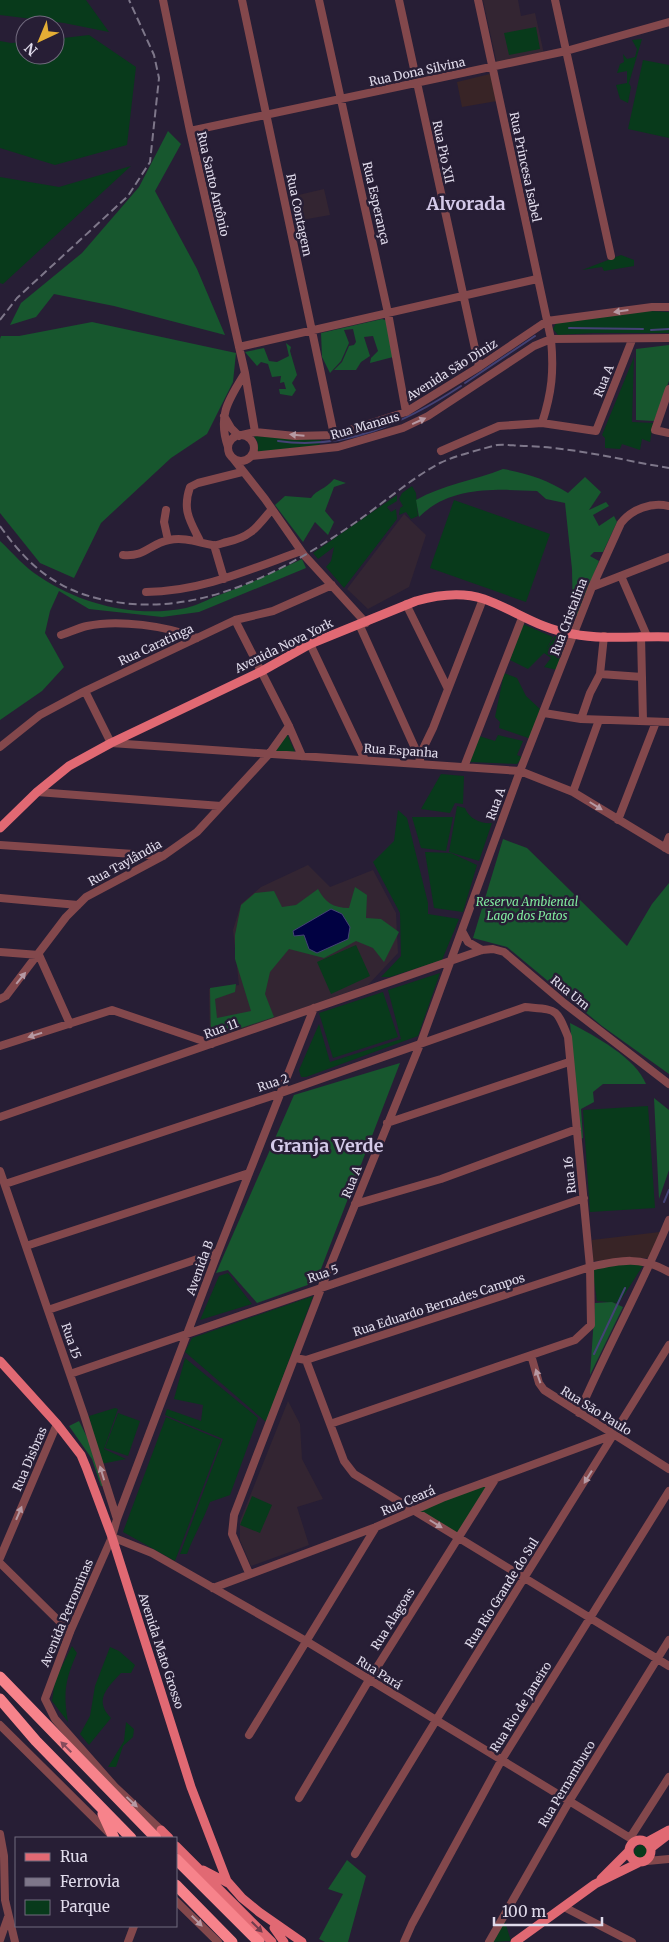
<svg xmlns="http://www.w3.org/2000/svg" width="669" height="1942" font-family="Merriweather,serif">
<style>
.education{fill:#332532}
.medical{fill:#382426}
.green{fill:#083a1b}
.forest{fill:#17572e}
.water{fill:#010142;stroke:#444275}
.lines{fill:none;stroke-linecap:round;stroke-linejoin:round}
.stream{stroke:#444275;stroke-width:2}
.minor{stroke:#83484c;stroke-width:8}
.major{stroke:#e16973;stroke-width:9}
.highway{stroke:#f7838b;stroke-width:11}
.rail{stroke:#7e778a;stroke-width:2;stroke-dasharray:8 4;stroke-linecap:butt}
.oneway{fill:#b699a3}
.oneway2{fill:#854b5c}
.oneway3{fill:#713c4e}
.labels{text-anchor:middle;stroke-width:5;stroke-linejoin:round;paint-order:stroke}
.street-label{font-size:12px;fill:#e0dbeb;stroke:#271e35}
.park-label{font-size:12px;font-style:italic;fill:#80ea9e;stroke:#271e35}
.district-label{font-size:18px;font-weight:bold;fill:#d4cae9;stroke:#271e35}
</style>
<rect width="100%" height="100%" fill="#271e35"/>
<path class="education" d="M483 0H518L521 16 535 13 544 54 497 64Z
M324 189 330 215 296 221 290 197Z
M404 514 426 535 409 587 368 609 347 589Z
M308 865 330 887 373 870 396 913 398 953 368 985 210 1041 209 989 239 985 233 930 241 904 261 887Z
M288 1401 300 1424 302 1459 323 1499 297 1507 309 1545 251 1566 240 1540V1521Z"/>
<path class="medical" d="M490 74 497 101 462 107 457 82Z
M660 1232 651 1258 593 1261 592 1240Z"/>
<path class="green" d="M0 0H86L109 32 64 23 0 15Z
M536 27 540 49 509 55 504 33Z
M89 35 136 67 127 145 55 165 0 148V41L11 43 25 42V55H55V39Z
M642 39 629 83 631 87 628 103 620 99 616 85 627 83V71L617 73 620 64 624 62 623 54 627 59 635 57 637 49 632 40Z
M643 60 669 65V138L628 129Z
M131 166 3 284 0 283V177L59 187Z
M621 255 634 260V266L604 271 602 267 582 270Z
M649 311 669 312V333H593L558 335 553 329 556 323Z
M634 357 632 422 653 423 650 442 642 439 640 450 622 444 620 449 605 448V438L602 435Z
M254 436 321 440 319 446 257 453 258 443Z
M412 486 416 493 418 516 411 519 406 512 399 515 400 508 403 506 399 499 402 493Z
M397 495V501L387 507 391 512 396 509 397 519 344 588 326 567 331 561 334 547 318 559 313 553Z
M454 500 550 534 526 602 430 568Z
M523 624 553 637 546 650 555 636 565 640 567 646 557 670 544 667 551 658 544 653 528 669 510 660Z
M504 673 517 678 526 696 540 709 531 739 499 728 500 722 495 717Z
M287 734 295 752 275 751Z
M498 735 523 741 517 755 522 757 517 764 470 762 479 736 495 741Z
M441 774 464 776 463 804 455 803 450 813 421 809Z
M457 806 465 808C469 819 481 824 492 823L479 861 449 852Z
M398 810 407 818 428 903V914L459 919 442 960 390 977H381L401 956 400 913 373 862 394 841Z
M412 817H453L446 851 421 848Z
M425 852 451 853 477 865 463 912 434 908Z
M356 945 370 976 331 994 317 962Z
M440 973 418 1036 306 1077H301L299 1070 319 1024 330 1062 401 1039 388 990Z
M383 992 398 1037 333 1058 319 1013Z
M648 1106 655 1208 590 1212 583 1110Z
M632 1260 644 1264 619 1303 597 1301 592 1268Z
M228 1273 252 1304 200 1320 219 1276Z
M313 1296 266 1422 185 1352 192 1338Z
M185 1358 258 1418 230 1495 210 1502C203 1521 194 1535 187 1554H180L223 1439 165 1415 167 1409 201 1421 203 1405 174 1399Z
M115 1408 118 1409 104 1449 126 1459 101 1464 89 1416Z
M118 1413 140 1421 128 1456 105 1448Z
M166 1417 221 1440 175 1561 123 1532Z
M494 1481 458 1538 413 1510Z
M252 1496 272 1505 260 1533 240 1525Z
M72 1646 77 1653C65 1680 63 1693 68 1722L52 1701 55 1680Z
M110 1647 119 1651 135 1665 131 1673H121C108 1687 93 1700 111 1718L89 1745 80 1734 90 1716 95 1686Z
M126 1722 134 1729 133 1737 123 1746 116 1767H108L124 1741Z
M634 1853a8 8 0 1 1 16 0a8 8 0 1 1-16 0Z
M505 1922 511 1941 492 1942Z"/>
<path class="forest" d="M168 131 181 144 155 191 197 269 225 335 114 306 54 294 36 317 10 325 21 303 82 253 139 187Z
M382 319 388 321 393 357 370 363 371 358 378 351 373 336 364 337 370 356 361 362 356 370H334L342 362 349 346 354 345 356 342 353 329 344 330 349 343 341 361 330 373 322 357 321 333Z
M92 322 236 353 233 382 207 434 171 458 101 523 74 578 40 563 0 513V339L1 336H19Z
M286 343 291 347 290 351 297 375 292 383 296 390 292 396 280 394 279 389H286L284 382 280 383 281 376 272 377 268 364 261 362 257 366 245 352 264 348 269 361 277 362 289 356Z
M669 345V381L654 421 636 420V349Z
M503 469C527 473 548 480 568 493L585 477 601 492 589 510 606 502 609 506 593 515 599 526 614 516 617 522 603 552H594L590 556 599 561 577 618 573 619 572 569 565 503 546 499 537 491C496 489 450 486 419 517L416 500C442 485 475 480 503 469Z
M334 479 346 483 334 487 325 511 334 522 328 535 315 522 303 542 275 505 285 496 311 498C317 489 325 490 334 479Z
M0 541C13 553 25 568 40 577 82 605 136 618 186 608 195 606 205 601 214 597 244 586 273 573 302 559L306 568 199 612 162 617 89 609 59 591 50 611 45 633 64 667 42 691 0 720Z
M503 839 527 848 627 946 652 904 669 883V1074L602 1026 507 947 473 938Z
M355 887 367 895 366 918 381 919 399 932 384 962 373 948 356 941 324 958 289 949 270 972 265 994 274 1017 211 1038 210 988 236 984 235 992 215 999 217 1018 251 1011 235 959V935L241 905 255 893 274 891 282 907 296 905 318 889C325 902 333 908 349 908Z
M570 1023C595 1036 636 1058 646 1084H603L593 1092 594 1102 581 1109 583 1138 580 1139Z
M400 1063 316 1282 257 1303 228 1270 216 1273 294 1095Z
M654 1098 669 1110V1170L659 1199Z
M612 1302 623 1307 590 1375 595 1303Z
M79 1421 89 1441 104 1486H101L92 1459 69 1426Z
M347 1860 366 1876 348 1942H325L319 1939 343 1894 328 1889Z"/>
<path class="water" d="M331 909 342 914 350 927 348 939 317 953 309 949 304 935 294 936 293 931Z"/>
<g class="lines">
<path class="stream" d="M569 328 643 329
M651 330 669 329
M465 383 535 336
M278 441C345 451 406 422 461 386
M664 1202 669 1190
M594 1354 625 1288"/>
<path class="minor" d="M163 0 190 131 245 373C229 399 217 415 228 447
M242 0 334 435
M319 0 388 313 406 412
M399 0 479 367
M478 0 551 339C554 371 552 392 542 423
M555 0 611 256
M190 131 566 51 669 22
M239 347 537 279
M245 373 255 432
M669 389 655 430 669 433
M224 416 231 428 239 436
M242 435 255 432 295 436 334 435 406 412 479 367 547 321 652 307H669
M228 448a13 13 0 1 1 26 0a13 13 0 1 1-26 0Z
M441 451 499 426 542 423 596 431 632 340
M252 456 338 447 403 428 428 416 534 346 551 339 669 338
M232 457 265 499 304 555 366 623
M166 510 164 522 168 540
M200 541C190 521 182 510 190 487L198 483 242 472
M214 545 224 579
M123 555C146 557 149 544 169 540 184 537 197 542 212 545 216 546 222 543 227 542 251 537 257 527 272 509
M621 576 647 636
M592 587 669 557
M146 592C200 592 251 569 301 551
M406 604 448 689
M235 620 289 726 302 756
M359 624 419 757
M61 635C70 632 78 628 87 626 118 619 167 626 197 638
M641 636 643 721
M310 644 365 760
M600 674 642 677
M85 691 111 743 520 771 573 792 669 850
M544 713 581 719 669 722
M581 719 590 693 600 674 604 636
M0 747 40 715 85 691 235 620 273 611 332 585
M421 763 419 757 433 728 483 599
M464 767 522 618
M37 792 221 806
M573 792 599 720
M618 820 656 722
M0 845 163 856
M665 848 669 837
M0 898 78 905
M462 931 468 942 482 950
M0 952 39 955
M39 955 70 1024
M0 999 6 996 66 917 86 897 163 856 197 832 269 754 289 726
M0 1046 112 1010 212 1044
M0 1117 482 950 493 949 504 952 564 1003 669 1084
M387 1123 569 1062
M0 1171 84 1415 117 1519
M5 1184 281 1093 525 1007C557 1010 556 1007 568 1037L590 1267 591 1325 575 1340 330 1424
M355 1204 441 1179 577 1129
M26 1246 249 1173
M48 1310 218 1252
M531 1355 539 1383 544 1390 669 1469
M295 1358 306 1360 590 1267C621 1260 641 1256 669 1272
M306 1360 344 1461 354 1474 669 1666
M70 1374 584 1198
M579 1413C607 1347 642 1286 669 1220
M112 1537 152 1553 306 1641 630 1838 637 1840
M0 1558 57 1424
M0 1563 70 1632
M249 1573 232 1534 234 1515 322 1286 421 1042 520 771 592 587 621 523C632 509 651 502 669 506
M213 1588 376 1527 442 1498 613 1435
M0 1725 110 1834
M249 1735 376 1527
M299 1798 369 1680 494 1481
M161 1830 115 1787 55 1719 45 1699 70 1632 112 1537 117 1519 218 1252 314 1008
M0 1834 4 1856 5 1900 15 1942
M630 1838 669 1777
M355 1854C457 1683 564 1515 669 1345
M647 1861 669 1859
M176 1901 218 1942
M564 1907 632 1942
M0 1940 8 1917
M128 1942 134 1926
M404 1942 412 1924 501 1761 669 1491
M489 1942 570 1800 669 1640"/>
<path class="major" d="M0 828 37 792 69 766 111 743 262 671 310 644 416 601C437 595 463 592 484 599 515 610 539 629 573 634 604 640 638 636 669 637
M0 1361 57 1424 81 1455 86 1467 112 1537 191 1787 227 1881 242 1898 259 1912 302 1942
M161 1830 169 1838
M629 1851a11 11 0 1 1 22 0a11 11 0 1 1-22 0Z
M647 1842 669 1830
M176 1846 272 1942
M651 1848 669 1834
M203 1870 228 1883
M601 1879 629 1851
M274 1928 284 1942
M515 1942 595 1884 638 1863"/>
<path class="highway" d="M0 1677 156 1838
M0 1699 36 1741 131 1838
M103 1814 114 1838
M176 1859 259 1942
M176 1885 232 1942"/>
<path class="rail" d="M0 320 17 298 128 196 150 162 159 78 154 55 129 0
M0 526C33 573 66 596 123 603 208 614 292 567 359 520 383 503 415 476 440 463 454 456 482 449 497 445 506 444 515 446 524 446 572 447 621 460 669 468"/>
</g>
<defs><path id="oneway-solid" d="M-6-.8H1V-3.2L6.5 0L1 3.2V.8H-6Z" transform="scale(1.25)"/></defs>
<g class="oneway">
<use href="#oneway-solid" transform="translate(621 311) rotate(172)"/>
<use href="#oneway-solid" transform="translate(419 421) rotate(-24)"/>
<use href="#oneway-solid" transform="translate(297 435) rotate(-175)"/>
<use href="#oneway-solid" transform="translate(596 806) rotate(32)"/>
<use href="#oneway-solid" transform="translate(21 978) rotate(-51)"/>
<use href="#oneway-solid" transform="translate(35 1035) rotate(162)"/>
<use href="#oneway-solid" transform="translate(538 1376) rotate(-109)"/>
<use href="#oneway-solid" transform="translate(102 1473) rotate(-107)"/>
<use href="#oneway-solid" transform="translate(588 1477) rotate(122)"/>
<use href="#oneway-solid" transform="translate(19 1513) rotate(-67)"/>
<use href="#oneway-solid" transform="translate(436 1524) rotate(32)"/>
<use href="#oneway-solid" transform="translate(132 1802) rotate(43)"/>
<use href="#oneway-solid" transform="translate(197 1921) rotate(45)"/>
</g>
<use class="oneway2" href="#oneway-solid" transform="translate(66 1747) rotate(-135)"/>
<use class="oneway3" href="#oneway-solid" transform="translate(257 1927) rotate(45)"/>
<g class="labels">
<g class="street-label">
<text transform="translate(417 72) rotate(-12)" y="4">Rua Dona Silvina</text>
<text transform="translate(443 152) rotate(78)" y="4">Rua Pio XII</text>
<text transform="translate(525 167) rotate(78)" y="4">Rua Princesa Isabel</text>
<text transform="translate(213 184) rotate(77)" y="4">Rua Santo Antônio</text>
<text transform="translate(376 203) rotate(77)" y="4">Rua Esperança</text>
<text transform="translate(299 215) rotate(78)" y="4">Rua Contagem</text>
<text transform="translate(452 370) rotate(-32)" y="4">Avenida São Diniz</text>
<text transform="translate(604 381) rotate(-68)" y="4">Rua A</text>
<text transform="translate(365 426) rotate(-16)" y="4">Rua Manaus</text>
<text transform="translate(569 617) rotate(-69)" y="4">Rua Cristalina</text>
<text transform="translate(156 645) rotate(-25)" y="4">Rua Caratinga</text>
<text transform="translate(284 646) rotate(-26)" y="4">Avenida Nova York</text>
<text transform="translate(401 751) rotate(4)" y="4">Rua Espanha</text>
<text transform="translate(496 804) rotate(-70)" y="4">Rua A</text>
<text transform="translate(125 863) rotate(-29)" y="4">Rua Taylândia</text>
<text transform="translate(570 993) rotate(39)" y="4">Rua Um</text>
<text transform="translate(221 1029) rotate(-20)" y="4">Rua 11</text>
<text transform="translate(273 1083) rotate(-19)" y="4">Rua 2</text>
<text transform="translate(570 1175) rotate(-96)" y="4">Rua 16</text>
<text transform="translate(352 1182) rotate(-68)" y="4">Rua A</text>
<text transform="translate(200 1268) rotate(-70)" y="4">Avenida B</text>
<text transform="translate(323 1274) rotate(-19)" y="4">Rua 5</text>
<text transform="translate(439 1305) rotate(-18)" y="4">Rua Eduardo Bernades Campos</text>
<text transform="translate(71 1341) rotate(71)" y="4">Rua 15</text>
<text transform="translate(596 1411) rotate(32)" y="4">Rua São Paulo</text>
<text transform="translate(30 1459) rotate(-67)" y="4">Rua Disbras</text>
<text transform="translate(408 1501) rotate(-23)" y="4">Rua Ceará</text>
<text transform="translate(502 1593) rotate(-58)" y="4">Rua Rio Grande do Sul</text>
<text transform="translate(67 1613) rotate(-67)" y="4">Avenida Petrominas</text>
<text transform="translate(393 1619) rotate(-58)" y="4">Rua Alagoas</text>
<text transform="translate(161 1651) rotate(72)" y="4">Avenida Mato Grosso</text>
<text transform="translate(379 1673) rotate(32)" y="4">Rua Pará</text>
<text transform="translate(521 1707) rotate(-58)" y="4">Rua Rio de Janeiro</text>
<text transform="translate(567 1784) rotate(-59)" y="4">Rua Pernambuco</text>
</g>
<g class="park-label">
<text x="527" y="906">Reserva Ambiental<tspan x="527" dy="14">Lago dos Patos</tspan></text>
</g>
<g class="district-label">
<text x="466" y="210">Alvorada</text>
<text x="327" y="1152">Granja Verde</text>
</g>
</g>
<rect x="15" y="1837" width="162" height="90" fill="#271e35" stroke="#716a7e"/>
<rect x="25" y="1853" width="25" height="8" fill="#e16973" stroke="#716a7e"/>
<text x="60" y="1862" font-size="15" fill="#e0dbeb">Rua</text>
<rect x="25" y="1878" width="25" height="8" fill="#7e778a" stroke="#716a7e"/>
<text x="60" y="1887" font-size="15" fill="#e0dbeb">Ferrovia</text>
<rect x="25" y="1900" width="25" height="15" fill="#083a1b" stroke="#716a7e"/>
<text x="60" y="1912" font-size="15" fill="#e0dbeb">Parque</text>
<g transform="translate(40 40) rotate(224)"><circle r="24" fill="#271e35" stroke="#716a7e"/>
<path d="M0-4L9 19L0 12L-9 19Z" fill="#e4ae35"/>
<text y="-8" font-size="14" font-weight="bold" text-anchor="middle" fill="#e0dbeb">N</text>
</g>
<path d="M494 1917v8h108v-8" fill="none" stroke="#e0dbeb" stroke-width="2.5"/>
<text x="502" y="1917" font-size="15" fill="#e0dbeb" stroke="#271e35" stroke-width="4" paint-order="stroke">100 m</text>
</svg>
